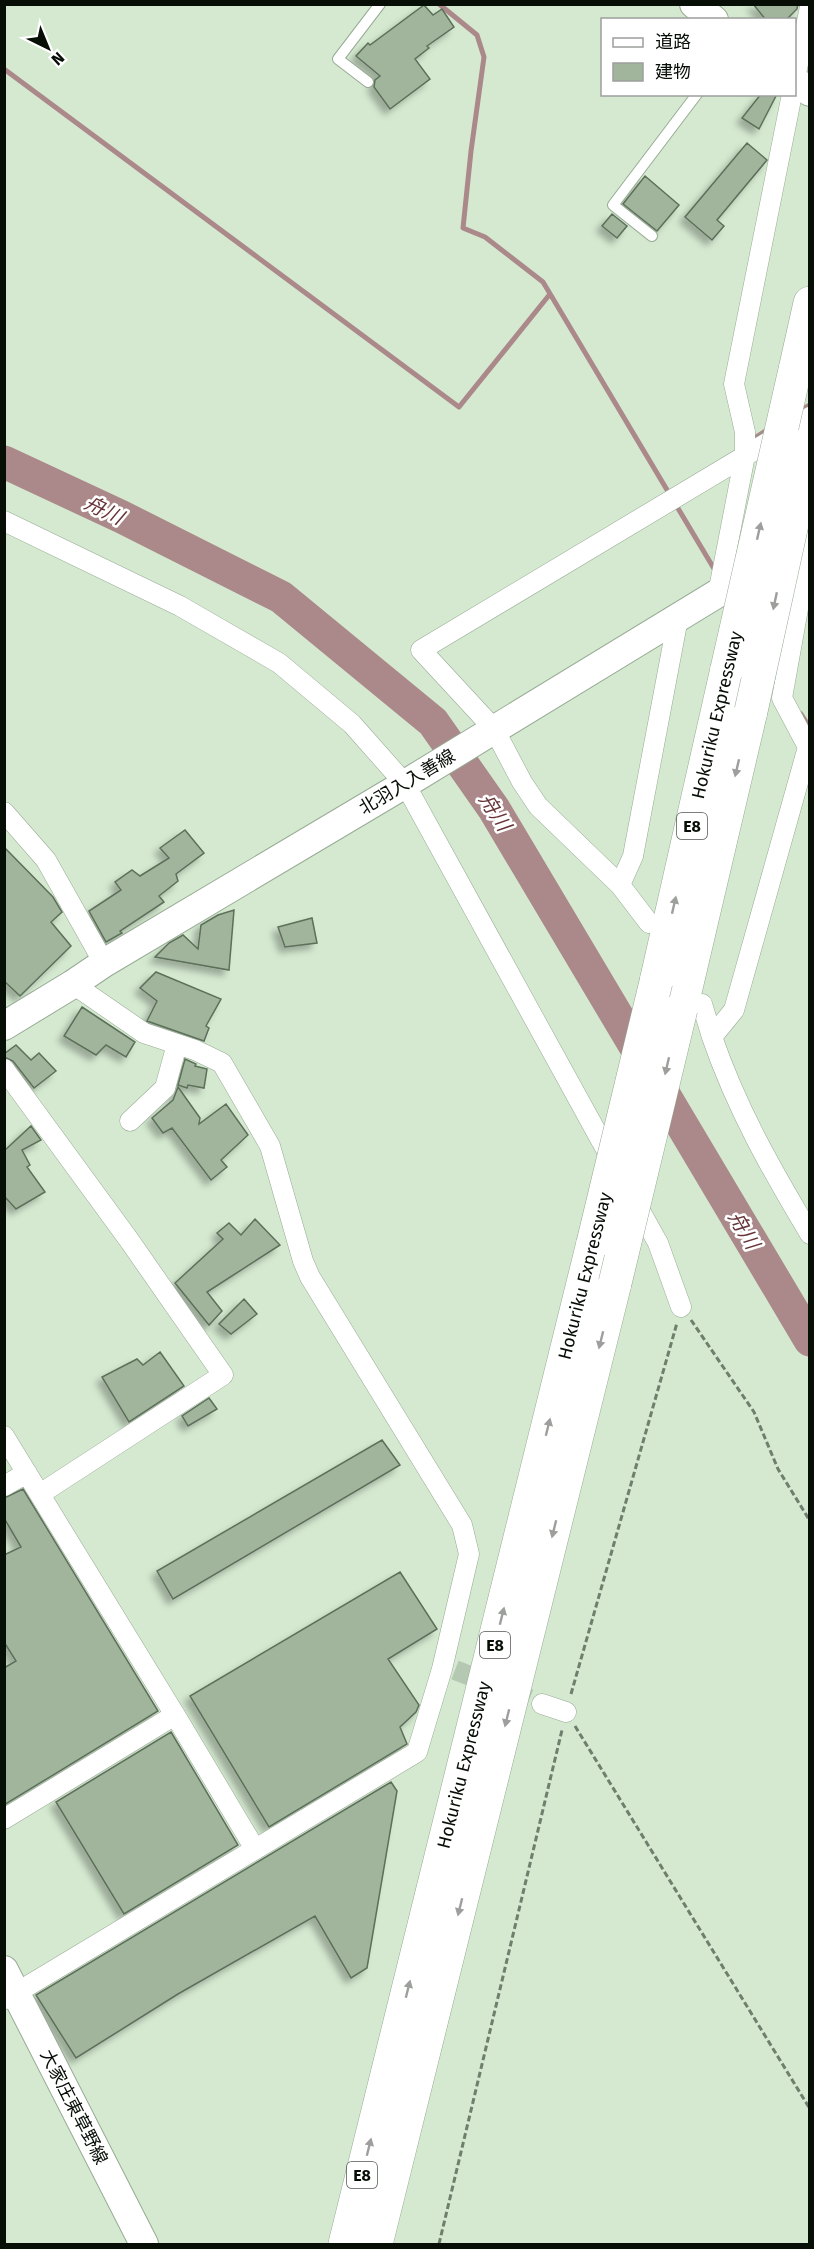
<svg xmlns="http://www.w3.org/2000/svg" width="814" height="2249" font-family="'Fira Sans','Noto Sans JP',sans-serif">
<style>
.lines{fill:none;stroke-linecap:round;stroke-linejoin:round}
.stream{stroke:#ab8889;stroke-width:5}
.river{stroke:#ab8889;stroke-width:33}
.building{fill:#a1b59d;stroke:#5d6f5a;stroke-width:1.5;filter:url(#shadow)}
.street-tunnel{stroke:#b5c8b2;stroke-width:20;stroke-dasharray:20 10;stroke-linecap:butt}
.lane-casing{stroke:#97ab94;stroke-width:12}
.street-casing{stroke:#97ab94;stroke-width:21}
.secondary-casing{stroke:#97ab94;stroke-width:30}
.highway-casing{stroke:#97ab94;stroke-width:34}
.path{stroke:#707e6d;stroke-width:3;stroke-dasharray:6 3;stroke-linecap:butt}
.lane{stroke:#fff;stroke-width:10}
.street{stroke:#fff;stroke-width:20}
.secondary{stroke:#fff;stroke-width:28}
.highway{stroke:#fff;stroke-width:33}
.highway-bridge-casing{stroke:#97ab94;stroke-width:34;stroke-linecap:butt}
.highway-bridge{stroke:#fff;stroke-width:33}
.oneway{fill:#9c9f9b}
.labels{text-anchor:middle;stroke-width:5;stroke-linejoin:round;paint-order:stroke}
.shield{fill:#fff;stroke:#515651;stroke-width:1.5}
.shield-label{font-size:16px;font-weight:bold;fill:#070e06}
.street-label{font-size:18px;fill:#070e06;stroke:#fff}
.water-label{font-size:20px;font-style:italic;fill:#673538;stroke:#fff}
</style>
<defs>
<filter id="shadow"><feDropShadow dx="-5.5" dy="5.5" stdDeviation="3" flood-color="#0004"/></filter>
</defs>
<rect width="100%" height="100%" fill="#d4e9d0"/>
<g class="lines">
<path class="stream" d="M439 4 477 35 484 57 471 151 463 228 485 237 543 282 716 572
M4 69 459 407 550 294
M799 411 810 405
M750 441 770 428
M801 714 810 728"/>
<path class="river" d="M4 462 122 517 281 597 433 722 494 809 810 1340"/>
</g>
<path class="building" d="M753 4H798L797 9 786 20H766Z
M424 5 433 15 442 9 454 27 427 46 429 48 415 59 430 79 390 109 374 87 375 80 380 76 356 56 368 43 370 45Z
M761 94H777L759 129 742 118Z
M747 143 767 160 717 220 724 226 712 240 685 217Z
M645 176 679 205 657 231 623 204Z
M612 214 627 226 617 238 602 226Z
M185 830 204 853 176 874 178 881 159 896 164 902 120 931 122 933 106 942 89 911 121 890 115 882 132 870 140 876 169 858 160 848Z
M4 847 53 897 62 912 51 922 71 946 20 996 4 981Z
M234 910 229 970 155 957 169 943 183 935 198 949 201 925 218 915Z
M312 918 317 943 285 947 278 927Z
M156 972 221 999 206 1026 209 1028 204 1041 147 1021 157 1001 140 988Z
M82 1007 135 1042 126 1057 106 1045 96 1055 64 1036Z
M16 1045 31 1060 39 1053 56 1071 34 1088 13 1061 4 1057V1054Z
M185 1059 196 1064 195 1066 207 1069 204 1088 188 1085 187 1088 178 1085Z
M178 1087 200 1118 199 1124 226 1104 248 1135 221 1160 227 1167 211 1180 172 1128 163 1133 152 1118 173 1100Z
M31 1126 41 1140 22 1150 30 1165 27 1167 45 1192 16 1209 4 1196V1151Z
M255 1219 280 1245 207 1292 222 1311 209 1325 175 1283 223 1239 217 1233 229 1223 241 1235Z
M244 1299 257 1314 231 1334 219 1324Z
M160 1352 184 1386 129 1422 102 1377 137 1359 143 1365Z
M209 1398 217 1409 188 1426 182 1416Z
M382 1440 400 1465 173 1599 157 1571Z
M23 1489 158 1711 4 1805V1668L16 1661 4 1642V1555L21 1547 4 1518V1498Z
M400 1572 437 1629 388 1659 419 1705 416 1712 400 1727 407 1744 269 1827 190 1696Z
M171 1732 238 1845 124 1914 56 1802Z
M391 1782 397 1791 367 1968 351 1978 315 1916 178 1994 76 2058 36 1995Z"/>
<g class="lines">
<path class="street-tunnel" d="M455 1670 542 1704"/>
<g class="lane-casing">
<path id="lane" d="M368 82 338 59 380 4
M652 236 613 205 697 94"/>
</g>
<g class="street-casing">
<path id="street" d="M794 83 810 7
M4 521 180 606 279 663 352 724 405 784 614 1164
M718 594 745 455V432L734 384 792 94
M4 812 46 860 104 963
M620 885 633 856 678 618
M649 923 620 885 538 806 522 782 494 729 421 650 810 417
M702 1004 712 1037 734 1010 808 747 782 698 810 542
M712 1037C737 1109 771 1169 810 1234
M4 1069 129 1240 223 1375 40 1494
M130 1121 165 1088 177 1044
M634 1200 658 1243 681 1307
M4 1436 175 1715
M4 1486 27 1473
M542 1704 566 1712
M4 1819 175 1715 255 1849
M6 1999 417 1752 442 1669 469 1554 462 1525 310 1277 303 1261 270 1146 222 1063 195 1050 144 1033 73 984"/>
</g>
<g class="secondary-casing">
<path id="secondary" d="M694 4 714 20
M794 80 810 92
M4 1026 73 984 104 963 405 784 810 537
M4 1970 144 2244"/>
</g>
<g class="highway-casing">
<path id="highway" d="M795 370 810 303
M656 982 727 669
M681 1009 751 711
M345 2244 593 1243
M376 2244 615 1283"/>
</g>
<path class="path" d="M691 1320 754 1412 778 1469 810 1521
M571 1694 677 1323
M575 1726 810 2109
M439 2244 562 1730"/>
<use href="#lane" class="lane"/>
<use href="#street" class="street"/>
<use href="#secondary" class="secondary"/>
<use href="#highway" class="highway"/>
<g class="highway-bridge-casing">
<path id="highway-bridge" d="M727 669 795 370
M751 711 810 442
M593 1243 656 982
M615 1283 681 1009"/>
</g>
<use href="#highway-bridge" class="highway-bridge"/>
</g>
<defs><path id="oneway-solid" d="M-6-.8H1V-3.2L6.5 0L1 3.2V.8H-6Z" transform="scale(1.5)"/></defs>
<g class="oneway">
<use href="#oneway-solid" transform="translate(759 531) rotate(-77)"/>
<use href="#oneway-solid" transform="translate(775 601) rotate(102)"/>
<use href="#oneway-solid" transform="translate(737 768) rotate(103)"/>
<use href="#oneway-solid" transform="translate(674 905) rotate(-77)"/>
<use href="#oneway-solid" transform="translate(667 1066) rotate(103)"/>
<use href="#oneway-solid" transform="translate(601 1340) rotate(104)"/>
<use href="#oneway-solid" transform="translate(548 1427) rotate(-76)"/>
<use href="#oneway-solid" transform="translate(554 1529) rotate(104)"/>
<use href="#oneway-solid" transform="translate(502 1616) rotate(-76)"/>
<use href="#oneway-solid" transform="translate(507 1718) rotate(104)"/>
<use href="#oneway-solid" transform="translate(460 1907) rotate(104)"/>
<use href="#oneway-solid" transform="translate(408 1989) rotate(-76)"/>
<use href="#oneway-solid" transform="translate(369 2147) rotate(-76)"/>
</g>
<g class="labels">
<g class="shield">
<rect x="677" y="813" width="30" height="26" rx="4.5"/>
<rect x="480" y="1632" width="30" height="26" rx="4.5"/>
<rect x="347" y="2162" width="30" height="26" rx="4.5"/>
</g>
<g class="shield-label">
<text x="692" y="832">E8</text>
<text x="495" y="1651">E8</text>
<text x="362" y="2181">E8</text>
</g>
<g class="street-label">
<text transform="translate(717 715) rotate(-77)" y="6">Hokuriku Expressway</text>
<text transform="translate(407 782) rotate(-31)" y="6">北羽入入善線</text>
<text transform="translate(585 1276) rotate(-76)" y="6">Hokuriku Expressway</text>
<text transform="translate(464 1765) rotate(-76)" y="6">Hokuriku Expressway</text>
<text transform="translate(74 2107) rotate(63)" y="6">大家庄東草野線</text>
</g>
<g class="water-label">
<text transform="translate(104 510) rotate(26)" y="7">舟川</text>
<text transform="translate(495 812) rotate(57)" y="7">舟川</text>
<text transform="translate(744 1230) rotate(59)" y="7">舟川</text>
</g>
</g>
<rect width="814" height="2249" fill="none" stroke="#070e06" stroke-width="12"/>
<rect x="601" y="18" width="195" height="78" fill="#ffffff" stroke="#9c9f9b" stroke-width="1.5"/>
<rect x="613" y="38" width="30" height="9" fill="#ffffff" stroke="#9c9f9b" stroke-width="1.5"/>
<text x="655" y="48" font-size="18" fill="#070e06">道路</text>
<rect x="613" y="63" width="30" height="18" fill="#a1b59d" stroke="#9c9f9b" stroke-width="1.5"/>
<text x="655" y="78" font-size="18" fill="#070e06">建物</text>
<g transform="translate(48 48) rotate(137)" stroke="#ffffff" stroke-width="4.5" paint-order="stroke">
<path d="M0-4.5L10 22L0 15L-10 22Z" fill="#070e06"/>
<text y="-9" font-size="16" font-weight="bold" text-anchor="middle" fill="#070e06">N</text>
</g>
</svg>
